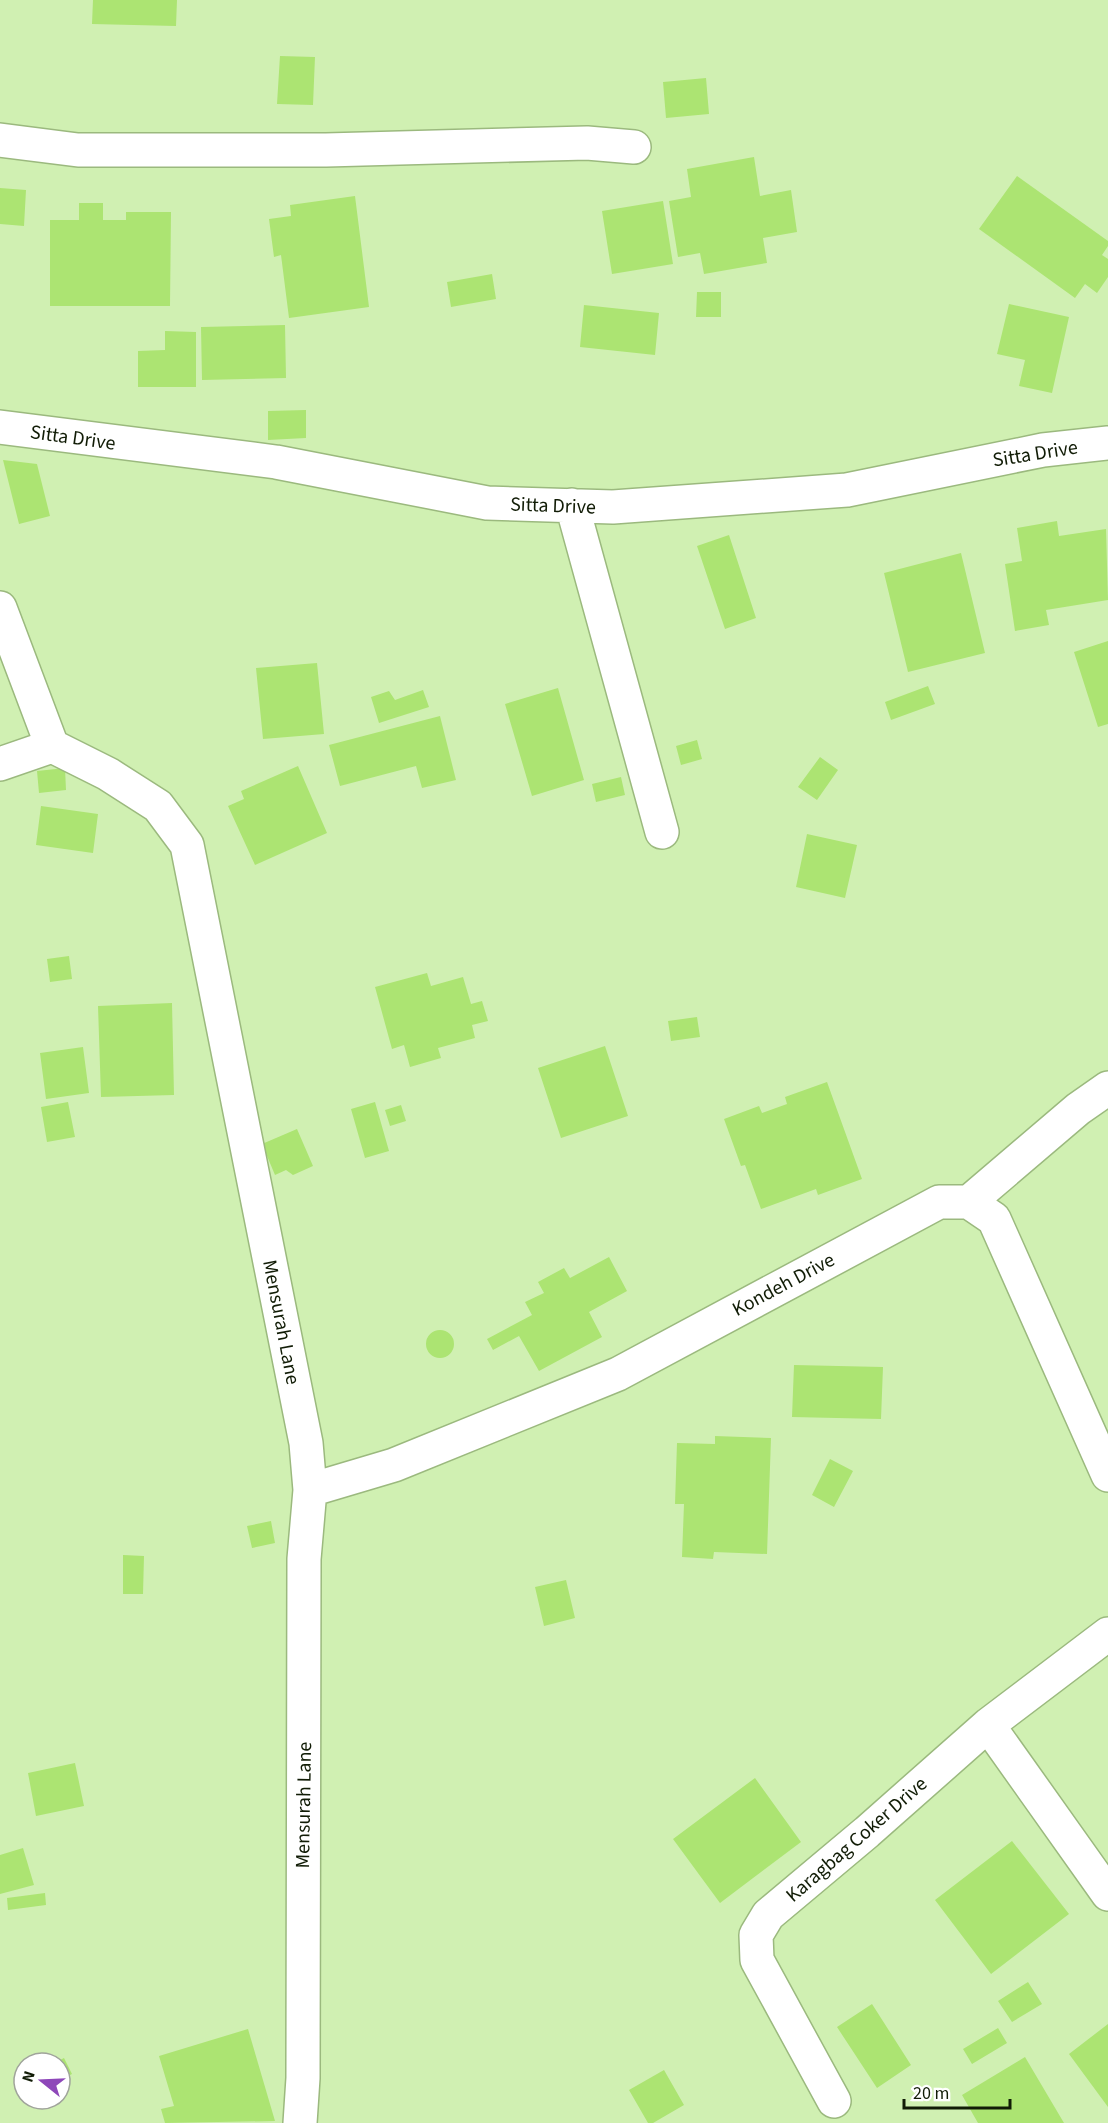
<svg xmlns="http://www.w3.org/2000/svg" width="1108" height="2123" font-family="'Source Sans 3',sans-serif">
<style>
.building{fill:#ace472}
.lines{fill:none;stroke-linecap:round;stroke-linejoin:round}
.street-casing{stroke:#9bb97e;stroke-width:36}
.street{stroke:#fff;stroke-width:33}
.labels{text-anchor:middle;stroke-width:4.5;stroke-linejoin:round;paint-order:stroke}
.street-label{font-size:20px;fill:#111c06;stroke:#fff}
</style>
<rect width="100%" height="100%" fill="#d0f0b2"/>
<path class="building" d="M93 0H177L176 26 92 24Z
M280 56 315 57 313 105 277 104Z
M706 78 709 114 666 118 663 82Z
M754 157 760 196 791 190 797 232 763 238 767 263 704 274 700 253 678 257 669 201 691 197 687 169Z
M1017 176 1108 241V246L1102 255 1108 259V277L1097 293 1085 284 1075 298 979 229Z
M0 188 26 190 24 226 0 224Z
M355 196 369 307 289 318 281 255 274 257 269 219 291 216 290 205Z
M663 201 673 264 612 274 602 211Z
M79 203H103V220H126V212H171L170 306H50V220H79Z
M492 274 496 299 451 307 447 282Z
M697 292H721V317H696Z
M1009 304 1069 317 1052 393 1019 386 1025 360 997 354Z
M584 305 659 313 655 355 580 347Z
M285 325 286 378 202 380 201 327Z
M165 331 196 332V387H138V351L165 350Z
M306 410V438L268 440V411Z
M3 460 37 464 50 516 19 524Z
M1057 521 1059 536 1106 529 1108 600 1046 610 1049 625 1015 631 1005 564 1022 561 1017 528Z
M729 535 756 618 725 629 697 546Z
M961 553 985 653 908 672 884 573Z
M1108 641V724L1098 727 1074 652Z
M317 663 324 734 263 739 256 668Z
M928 686 935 704 891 720 885 702Z
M558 688 584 780 532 796 505 704Z
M423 690 429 707 379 723 371 697 389 691 395 700Z
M440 716 456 780 422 788 416 766 340 786 329 745Z
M697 740 702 759 681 765 676 746Z
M820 757 838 770 817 800 798 787Z
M298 766 327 833 255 865 228 806 244 799 241 791Z
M65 768 66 790 39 793 37 771Z
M621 777 625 795 596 802 592 784Z
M41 806 98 814 93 853 36 845Z
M807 834 857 845 845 898 796 887Z
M69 956 72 979 50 982 47 959Z
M427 973 431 986 463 977 471 1004 482 1001 488 1021 472 1025 475 1038 438 1048 441 1058 410 1067 404 1045 392 1049 375 987Z
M172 1003 174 1095 101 1097 98 1006Z
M697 1017 700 1037 671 1041 668 1021Z
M605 1046 628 1116 561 1138 538 1068Z
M83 1047 89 1093 46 1099 40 1053Z
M827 1082 862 1179 818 1195 816 1189 761 1209 745 1165 741 1166 724 1119 759 1106 762 1113 787 1104 785 1097Z
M68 1102 75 1137 47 1142 41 1107Z
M375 1102 389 1151 365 1158 351 1109Z
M401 1105 406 1121 390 1126 385 1110Z
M297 1129 313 1166 293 1175 286 1170 275 1175 262 1144Z
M609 1257 627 1291 589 1312 602 1337 539 1371 519 1336 493 1350 487 1339 532 1315 525 1302 544 1293 538 1282 564 1268 570 1278Z
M426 1344a14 14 0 1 1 28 0a14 14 0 1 1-28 0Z
M794 1365 883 1367 881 1419 792 1417Z
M715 1436 771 1438 767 1554 714 1552 713 1559 682 1557 684 1504H675L677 1443 715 1444Z
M830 1459 853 1471 834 1507 812 1495Z
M271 1521 275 1543 252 1548 247 1526Z
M123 1555 144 1556 143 1594H123Z
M566 1580 575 1618 544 1626 535 1587Z
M75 1763 84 1806 36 1816 28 1773Z
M755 1778 801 1842 720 1903 673 1839Z
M1012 1841 1069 1914 991 1974 935 1900Z
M23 1848 34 1885 0 1894V1855Z
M45 1893 46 1905 8 1910 7 1898Z
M1028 1982 1042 2004 1012 2022 998 2001Z
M872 2004 911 2065 877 2088 837 2027Z
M1108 2024V2107L1069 2054Z
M998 2028 1007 2043 972 2064 963 2049Z
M248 2029 275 2121 165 2123 161 2109 174 2106 159 2056Z
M1025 2057 1064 2123H978L962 2095Z
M64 2058 72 2074 60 2080V2063H54Z
M664 2070 684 2105 653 2123H648L629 2090Z"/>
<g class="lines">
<g class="street-casing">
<path id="street" d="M0 140 78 150H326L587 143 634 147
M0 427 276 462 487 503 613 507 847 490 1043 450 1108 443
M572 505 662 832
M0 608 52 746 108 774 158 806 187 845 306 1443 310 1490 304 1559 303 2078 300 2123
M0 764 52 746
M969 1202 1078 1109 1108 1088
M310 1490 394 1465 618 1374 939 1202H969L994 1219 1108 1475
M988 1725 1108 1894
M834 2101 757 1960 756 1935 768 1915 867 1832 988 1725 1108 1634"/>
</g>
<use href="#street" class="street"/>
</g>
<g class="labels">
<g class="street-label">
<text transform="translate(73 437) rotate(8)" y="7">Sitta Drive</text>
<text transform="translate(1035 453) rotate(-9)" y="7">Sitta Drive</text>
<text transform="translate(553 505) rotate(2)" y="7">Sitta Drive</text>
<text transform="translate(783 1284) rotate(-28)" y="7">Kondeh Drive</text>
<text transform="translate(282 1322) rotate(79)" y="7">Mensurah Lane</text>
<text transform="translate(303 1805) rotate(-89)" y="7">Mensurah Lane</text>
<text transform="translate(856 1839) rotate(-41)" y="7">Karagbag Coker Drive</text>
</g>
</g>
<g transform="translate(42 2081) rotate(288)"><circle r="28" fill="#ffffff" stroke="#a0a49b" stroke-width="1.5"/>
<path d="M0-4.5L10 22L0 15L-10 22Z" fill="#8e47b9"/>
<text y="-9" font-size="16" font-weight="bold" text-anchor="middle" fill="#111c06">N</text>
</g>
<path d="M904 2099v9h106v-9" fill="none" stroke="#111c06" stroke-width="3"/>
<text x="913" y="2099" font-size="18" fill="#111c06" stroke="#ffffff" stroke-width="4.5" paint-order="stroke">20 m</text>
</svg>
